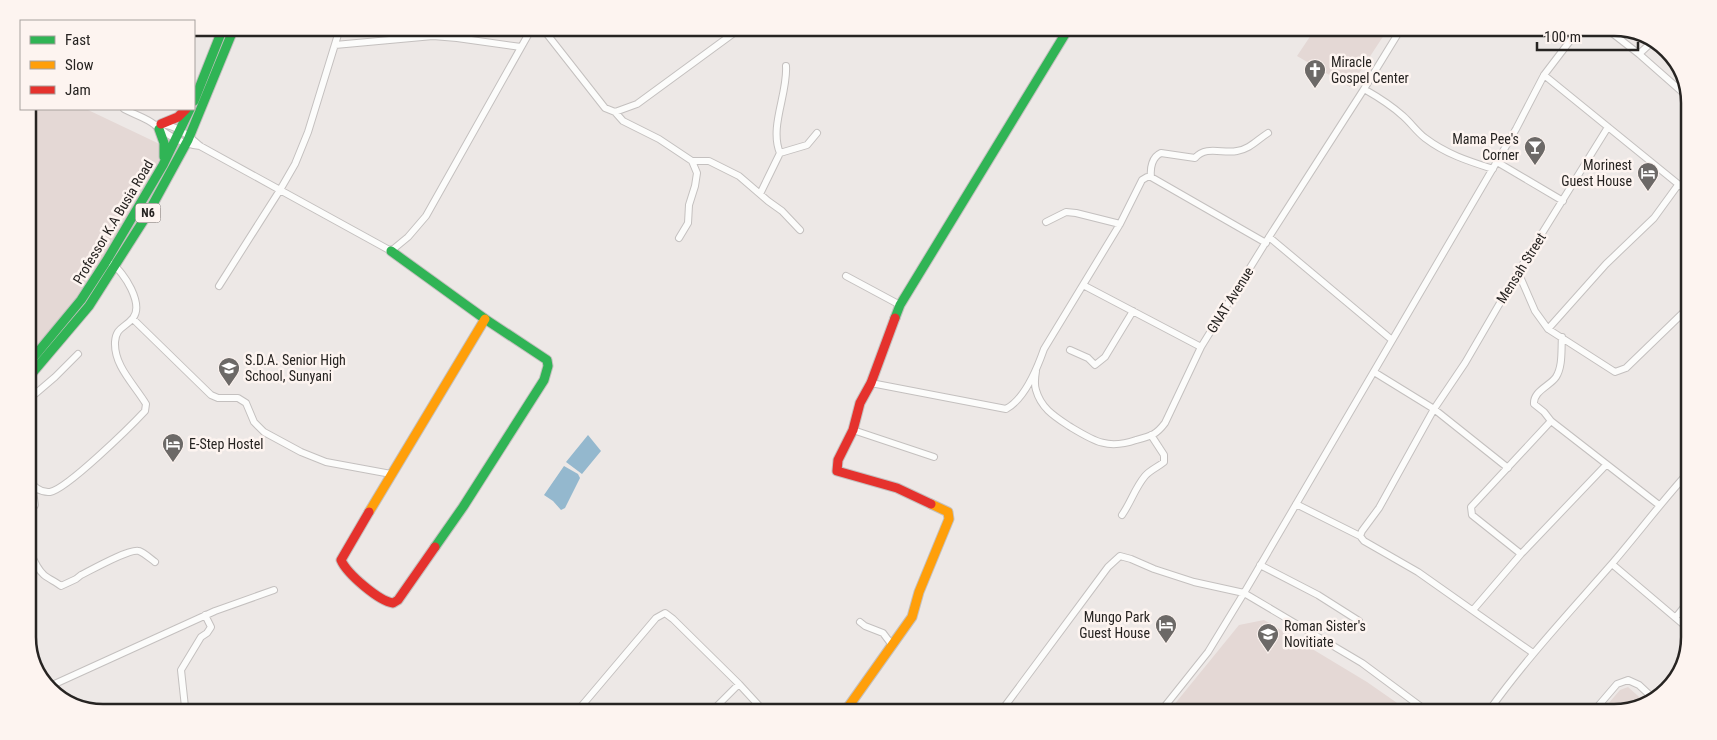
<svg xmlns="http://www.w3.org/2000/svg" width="1717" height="740" font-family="'Roboto Condensed',sans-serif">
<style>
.built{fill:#e4d8d5}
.water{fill:#94b8ce}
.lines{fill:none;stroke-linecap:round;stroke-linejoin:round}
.street-casing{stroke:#c4c0bf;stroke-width:8}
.fast-casing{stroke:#c4c0bf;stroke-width:11}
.slow-casing{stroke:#c4c0bf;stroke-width:11}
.jam-casing{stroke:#c4c0bf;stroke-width:11}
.street{stroke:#fcfcfb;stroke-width:6}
.fast{stroke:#30b455;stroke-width:9}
.slow{stroke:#ff9f0a;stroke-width:9}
.jam{stroke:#e5322d;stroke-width:9}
.labels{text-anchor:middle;stroke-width:5;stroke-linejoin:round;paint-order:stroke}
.shield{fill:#fdf4f0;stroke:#676260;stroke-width:1}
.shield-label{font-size:12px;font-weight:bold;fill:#272422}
.poi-label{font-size:14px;fill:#272422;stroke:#fdf4f0;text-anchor:start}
.street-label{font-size:14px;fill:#272422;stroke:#fdf4f0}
.rim{fill:none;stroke:#272422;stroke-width:2.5}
</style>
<rect width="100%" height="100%" fill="#ede8e6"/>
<path class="built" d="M1313 32H1386L1350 87 1297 56Z
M28 109H86L168 148 83 291 28 364Z
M1264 620 1367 682 1410 712 1169 711 1239 625Z
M1628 687 1646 703 1614 712H1601L1620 690Z"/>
<path class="water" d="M588 435 601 451 582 474 566 462Z
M564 466 578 474 580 478 565 508 561 510 553 501 544 495Z"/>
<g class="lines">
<g class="street-casing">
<path id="street" d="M543 29 605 108 615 112 637 104 738 30
M1612 33 1639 54 1689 98
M335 45 433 36 457 38 521 47
M1639 54 1653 41
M1544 75 1688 192
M1364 89C1378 97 1391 105 1403 116 1411 123 1417 132 1425 138 1446 154 1468 161 1493 169
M124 109C133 114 147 118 155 125 169 136 181 144 200 146
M615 112 623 121 659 139 692 161H709L739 176 768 201 782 211 800 230
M155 125C173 122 188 135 200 146L280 190 295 164 308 132 340 28
M780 153C769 127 788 93 786 66
M1497 162 1563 201
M1151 177C1150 168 1152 157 1161 153L1195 158C1206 145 1223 154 1237 151 1250 149 1257 140 1268 133
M760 194 780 153 807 145 817 133
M1046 222 1066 212 1076 213 1120 224
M1269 237 1392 340
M679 238 688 223 689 205 695 186 697 173 692 161
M1518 272 1535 311 1548 329 1615 372 1626 368 1687 309
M846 276 900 305
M1083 285 1201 347
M219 286 280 190 391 251 408 237 426 216 528 35 534 29
M133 319 211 395 218 398H238L246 403 254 422 264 432 301 452 326 462 391 474
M1548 329 1606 264 1654 218 1678 185
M1562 337C1561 349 1563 366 1556 377 1550 386 1533 391 1534 404L1544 412 1551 421 1659 505
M1070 350 1088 358 1095 365 1105 357 1133 311
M1036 371C1035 377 1034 384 1036 390 1041 408 1054 416 1069 426 1094 441 1107 450 1136 440 1151 436 1156 435 1165 423L1201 347 1269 237 1364 89 1399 32
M1374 372 1434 409 1508 468
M871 383 1006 409C1025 399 1037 369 1044 349L1120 224 1142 180 1147 177H1151L1266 243
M28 400 55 377 78 354
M853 430 934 457
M28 479C33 486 41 493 50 492 67 489 131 426 145 411L146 404C134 384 114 366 115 342 116 327 125 328 133 318 144 304 124 272 112 264
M1296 504 1360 536
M1122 515C1131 502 1135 488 1145 476 1150 470 1158 467 1164 462V455L1151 435
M28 516 35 505 32 485
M28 547C32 556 36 568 44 575 49 579 56 582 61 586L76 579 81 575C91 570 130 548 139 551 143 552 151 559 155 562
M1521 554 1472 515 1471 507 1551 421
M1612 564 1684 625
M1260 565 1318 595 1359 621
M1473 610 1521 554 1606 465
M1676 617 1684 607
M860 622 865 626 883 633 892 645
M1533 653 1418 572 1364 541 1360 536 1362 531 1379 508 1434 409 1465 363 1518 272 1608 127
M48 687 215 611 274 590
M185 707 181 670 201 637 207 633 211 627 205 615
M579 709 656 618 665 613 673 619 739 684 762 709
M714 709 739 684
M1002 710 1108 567 1120 556 1131 559 1154 569 1194 582 1244 593 1362 663 1428 712
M1161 711 1208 652 1244 593 1516 129 1544 75 1576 33
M1488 712C1525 660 1568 614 1610 566 1636 536 1659 505 1686 475
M1593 712 1617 684 1628 680 1639 685 1655 700"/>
</g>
<g class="fast-casing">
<path id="fast" d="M194 101 223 28
M159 129 164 143V157
M391 251 485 319 547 360 548 366 544 380 463 507 435 547
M895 318 900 305 1067 31
M28 364 81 300 107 260 163 165 190 109
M28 378 89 306 147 215 188 140 234 28"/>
</g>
<g class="slow-casing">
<path id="slow" d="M369 512 485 319
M846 710 912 617 919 592 949 519 948 512 931 504"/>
</g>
<g class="jam-casing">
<path id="jam" d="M161 124 178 117 186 109
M895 318 871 383 860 403 853 430 838 460 837 471 897 488 931 504
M369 512 341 560C347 574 379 601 393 603L398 600 435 547"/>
</g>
<use href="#street" class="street"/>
<use href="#fast" class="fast"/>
<use href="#slow" class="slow"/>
<use href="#jam" class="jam"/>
</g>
<defs>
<g id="church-pin" transform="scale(1.125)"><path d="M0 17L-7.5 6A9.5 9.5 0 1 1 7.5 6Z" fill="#6c6967" stroke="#fdf4f0"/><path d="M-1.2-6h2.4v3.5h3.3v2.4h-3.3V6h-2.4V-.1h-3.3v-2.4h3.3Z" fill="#fff"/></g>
<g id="bar-pin" transform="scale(1.125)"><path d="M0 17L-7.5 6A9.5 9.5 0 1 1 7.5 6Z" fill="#6c6967" stroke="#fdf4f0"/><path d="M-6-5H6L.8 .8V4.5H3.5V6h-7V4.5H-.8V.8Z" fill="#fff"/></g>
<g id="hotel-pin" transform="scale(1.125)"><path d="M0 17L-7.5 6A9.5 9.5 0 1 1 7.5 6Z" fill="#6c6967" stroke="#fdf4f0"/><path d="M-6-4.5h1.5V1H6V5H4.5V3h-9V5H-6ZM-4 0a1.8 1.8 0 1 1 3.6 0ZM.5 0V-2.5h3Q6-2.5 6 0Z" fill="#fff"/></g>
<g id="school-pin" transform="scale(1.125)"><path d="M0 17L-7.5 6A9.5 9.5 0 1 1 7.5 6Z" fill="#6c6967" stroke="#fdf4f0"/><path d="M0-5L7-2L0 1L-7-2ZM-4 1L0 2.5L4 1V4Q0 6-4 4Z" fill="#fff"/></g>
</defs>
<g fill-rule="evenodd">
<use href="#church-pin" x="1315" y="70"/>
<use href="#bar-pin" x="1535" y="147"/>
<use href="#hotel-pin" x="1648" y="173"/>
<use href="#school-pin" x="229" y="368"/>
<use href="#hotel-pin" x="173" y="444"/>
<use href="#hotel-pin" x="1166" y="625"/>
<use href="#school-pin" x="1268" y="634"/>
</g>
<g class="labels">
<rect class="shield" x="135.5" y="203.5" width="25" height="19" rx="4"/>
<g class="shield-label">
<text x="148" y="217">N6</text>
</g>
<g class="poi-label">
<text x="1331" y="67">Miracle<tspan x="1331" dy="16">Gospel Center</tspan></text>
<text x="1519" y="144" text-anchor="end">Mama Pee's<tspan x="1519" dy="16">Corner</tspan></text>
<text x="1632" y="170" text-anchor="end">Morinest<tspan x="1632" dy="16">Guest House</tspan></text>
<text x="245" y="365">S.D.A. Senior High<tspan x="245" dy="16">School, Sunyani</tspan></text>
<text x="189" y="449">E-Step Hostel</text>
<text x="1150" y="622" text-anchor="end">Mungo Park<tspan x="1150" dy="16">Guest House</tspan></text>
<text x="1284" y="631">Roman Sister's<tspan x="1284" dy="16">Novitiate</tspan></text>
</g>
<g class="street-label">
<text transform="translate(113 222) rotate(-59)" y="5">Professor K.A Busia Road</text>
<text transform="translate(1521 268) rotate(-58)" y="5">Mensah Street</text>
<text transform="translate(1230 300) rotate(-58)" y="5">GNAT Avenue</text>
</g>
</g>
<path d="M0 0H1717V740H0ZM103 36H1614A67 67 0 0 1 1681 103V637A67 67 0 0 1 1614 704H103A67 67 0 0 1 36 637V103A67 67 0 0 1 103 36Z" fill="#fdf4f0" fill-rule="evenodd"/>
<path class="rim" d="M103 36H1614A67 67 0 0 1 1681 103V637A67 67 0 0 1 1614 704H103A67 67 0 0 1 36 637V103A67 67 0 0 1 103 36Z"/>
<rect x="20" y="20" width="175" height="90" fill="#fdf4f0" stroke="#a7a19e"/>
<rect x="30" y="36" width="25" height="8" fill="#30b455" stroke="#a7a19e"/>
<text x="65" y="45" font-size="15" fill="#272422">Fast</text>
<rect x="30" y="61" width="25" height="8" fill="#ff9f0a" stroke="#a7a19e"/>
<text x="65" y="70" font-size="15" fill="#272422">Slow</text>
<rect x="30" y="86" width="25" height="8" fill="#e5322d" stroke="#a7a19e"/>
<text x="65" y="95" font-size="15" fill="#272422">Jam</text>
<path d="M1537 42v8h101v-8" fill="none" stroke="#272422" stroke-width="2.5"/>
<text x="1544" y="42" font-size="15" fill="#272422" stroke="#fdf4f0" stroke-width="4" paint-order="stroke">100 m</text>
</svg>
